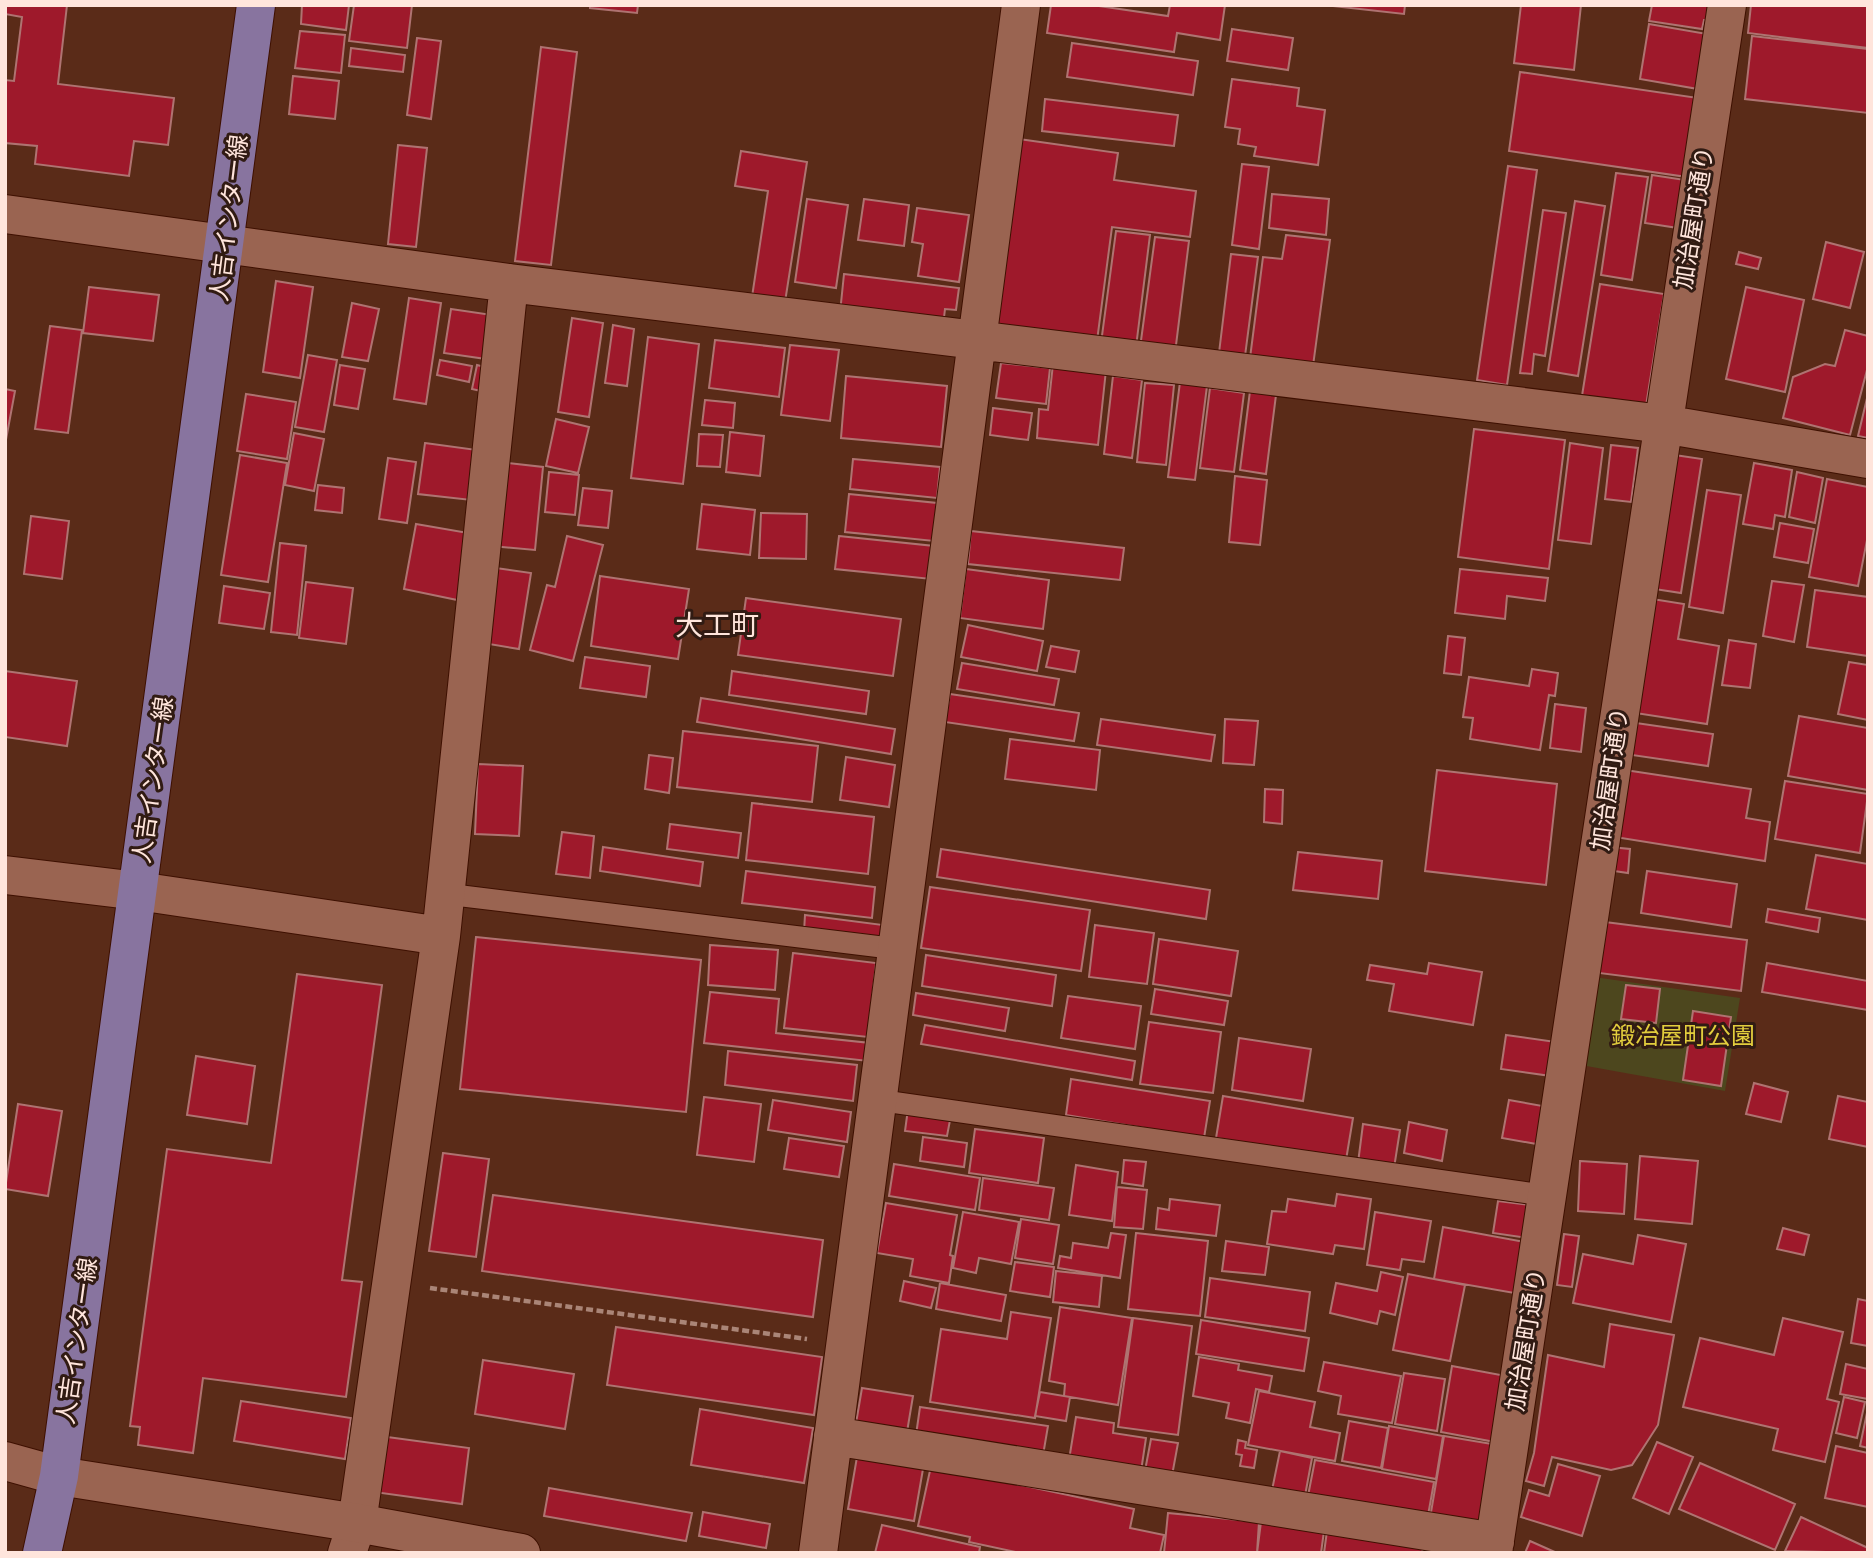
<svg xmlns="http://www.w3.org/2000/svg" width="1873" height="1558" font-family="Inter,'Noto Sans JP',sans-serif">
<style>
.green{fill:#4d471e}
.building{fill:#9e192b;stroke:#af7371;stroke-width:2}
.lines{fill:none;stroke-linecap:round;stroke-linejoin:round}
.service-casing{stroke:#3e1000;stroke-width:23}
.minor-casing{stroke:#3e1000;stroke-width:40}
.tertiary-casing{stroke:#3e1000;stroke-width:40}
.primary-casing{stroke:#3e1000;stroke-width:40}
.path{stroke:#aa8577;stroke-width:4.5;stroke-dasharray:7 3.5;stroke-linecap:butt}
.service{stroke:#9a6451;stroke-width:21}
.minor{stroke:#9a6451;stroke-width:38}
.tertiary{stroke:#9a6451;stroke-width:38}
.primary{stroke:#88749f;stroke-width:38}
.labels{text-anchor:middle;stroke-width:6;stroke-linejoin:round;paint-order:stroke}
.street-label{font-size:24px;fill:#ffe5dc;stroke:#311b13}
.park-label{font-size:24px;fill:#e2cd3d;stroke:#311b13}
.quarter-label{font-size:28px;fill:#ffe5dc;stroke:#311b13}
</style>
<rect width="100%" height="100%" fill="#5a2b18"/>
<path class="green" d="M1594 977 1740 998 1725 1091 1581 1065Z"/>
<path class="building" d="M5 5H67L58 84 174 98 168 145 134 141 129 176 35 164 37 146 5 143V80L14 81 22 17 5 14Z
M302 5H349L346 30 301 24Z
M354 5H412L407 48 349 41Z
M590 5H638L637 13 590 8Z
M1051 5H1092L1168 16 1170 5H1225L1220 40 1177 33 1174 52 1047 33Z
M1324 5H1405L1404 14Z
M1521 5H1581L1574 70 1514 63Z
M1652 5H1714L1712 20H1704L1702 29 1649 21Z
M1751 5H1868V48L1748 33Z
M1649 24 1707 34 1698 89 1640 79Z
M1232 29 1293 38 1288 70 1227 61Z
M300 31 345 35 341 73 295 68Z
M1752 36 1868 49V113L1745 99Z
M417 38 441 41 431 119 407 115Z
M1072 43 1198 61 1193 95 1067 77Z
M541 47 577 52 551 265 515 261Z
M351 48 405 55 403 72 349 66Z
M1520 72 1698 98 1687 177 1509 151Z
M293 76 339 81 335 119 289 114Z
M1232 79 1299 88 1297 106 1325 110 1318 165 1254 156 1256 147 1238 144 1240 129 1225 127Z
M1045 99 1178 115 1174 146 1042 131Z
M1019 139 1118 153 1114 180 1196 191 1190 237 1112 227 1097 341 994 328Z
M398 145 427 148 416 247 388 244Z
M741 151 807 162 785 302 752 297 768 191 735 186Z
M1242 164 1269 167 1259 249 1232 245Z
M1508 166 1537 170 1507 385 1477 380Z
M1616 173 1648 177 1632 280 1601 275Z
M1652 175 1685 180 1678 228 1645 223Z
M1272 194 1329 199 1326 235 1269 228Z
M807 199 848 205 836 288 795 282Z
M864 199 909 205 904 246 858 240Z
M1575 201 1605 206 1578 376 1548 371Z
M917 208 969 215 959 282 918 276 923 244 912 242Z
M1543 210 1566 213 1545 356 1534 354 1532 374 1520 373Z
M1116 231 1150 235 1136 347 1101 343Z
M1286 235 1330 240 1313 366 1250 358 1263 257 1282 259Z
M1155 237 1189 241 1175 353 1140 348Z
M1826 242 1864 252 1850 308 1813 299Z
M1739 252 1761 258 1758 269 1736 264Z
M1231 254 1258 257 1245 356 1219 353Z
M844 274 959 288 956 310 945 309 943 326 840 313Z
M276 281 313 287 300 378 263 372Z
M1600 284 1664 294 1645 412 1581 402Z
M89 287 159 295 153 341 83 333Z
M1746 287 1804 300 1785 392 1726 379Z
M409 298 441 303 426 404 394 399Z
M352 303 379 309 368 361 342 357Z
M451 309 499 316 493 360 444 353Z
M572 318 603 323 589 417 558 412Z
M613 325 634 329 627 386 605 383Z
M50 326 82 330 68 433 35 429Z
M1845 330 1868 336V366L1850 435 1783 418 1793 377 1825 364 1835 366Z
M648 337 699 344 683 484 631 478Z
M715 340 785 348 779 397 709 388Z
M790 345 839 350 830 421 781 415Z
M308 355 337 360 324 432 295 427Z
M440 360 472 366 469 382 437 375Z
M1001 363 1050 368 1046 404 996 398Z
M1053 364 1106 370 1098 445 1037 438 1039 409 1048 410Z
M340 365 365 369 358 409 334 405Z
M477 365 500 371 494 394 472 389Z
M846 376 947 386 941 447 841 438Z
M1113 376 1142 380 1132 458 1104 454Z
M1180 382 1207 386 1195 480 1168 477Z
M1145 383 1174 385 1166 465 1137 462Z
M1210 388 1244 393 1234 472 1200 468Z
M5 389 15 391 5 445Z
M1250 391 1276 395 1266 474 1240 470Z
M246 394 296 402 287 459 237 451Z
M1868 394V438L1858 436Z
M705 400 735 403 733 428 702 425Z
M993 408 1032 413 1028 440 990 435Z
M556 419 589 427 578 473 546 466Z
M1474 429 1565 440 1549 569 1458 557Z
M730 432 764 436 760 476 726 472Z
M294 433 324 439 314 491 285 485Z
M699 434 723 435 720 467 697 466Z
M425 443 477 450 471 500 418 494Z
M1570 443 1603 448 1591 544 1558 540Z
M1611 445 1638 448 1631 502 1605 499Z
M1668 454 1702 459 1681 593 1648 588Z
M240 455 287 463 268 582 221 575Z
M388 458 416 462 407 523 379 519Z
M853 459 940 467 937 498 850 489Z
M499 462 543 467 535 550 492 546Z
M1754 463 1792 470 1785 517 1775 515 1773 529 1743 524Z
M549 472 579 475 575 515 545 512Z
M1797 472 1823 478 1815 523 1789 517Z
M1235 476 1267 480 1260 545 1229 542Z
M1827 479 1868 487V535L1858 586 1809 577Z
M318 485 344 488 342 513 315 510Z
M583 488 612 491 608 528 578 525Z
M1707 490 1741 495 1723 613 1689 607Z
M849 494 937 503 934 541 845 532Z
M702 504 755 510 750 555 697 549Z
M761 513 807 514 806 559 759 558Z
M31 516 69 521 62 579 24 574Z
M1780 523 1814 529 1808 563 1774 557Z
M416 524 474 534 462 601 404 589Z
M971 531 1124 548 1120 580 968 564Z
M567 536 603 545 573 661 530 650 547 585 555 587Z
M839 536 934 546 931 579 835 569Z
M280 543 306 546 297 635 271 632Z
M489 567 531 573 519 649 477 642Z
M966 569 1049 580 1043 629 960 618Z
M1460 569 1548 578 1545 601 1507 596 1505 619 1455 613Z
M600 576 689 589 678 659 591 646Z
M1772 581 1804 585 1794 642 1763 636Z
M306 582 353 588 346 644 299 638Z
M224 586 270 593 264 629 219 623Z
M1815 590 1868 597V656L1807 647Z
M746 598 901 619 893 676 738 655Z
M1646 598 1684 604 1678 639 1719 646 1707 724 1629 712Z
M968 625 1043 641 1037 671 961 657Z
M1448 636 1465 638 1461 675 1444 673Z
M1729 640 1756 644 1750 688 1722 685Z
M1051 646 1079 651 1075 672 1046 667Z
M585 657 650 666 646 697 580 688Z
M1849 662 1868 665V720L1838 714Z
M962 663 1059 679 1054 705 957 689Z
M1532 669 1558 673 1555 696 1549 695 1540 750 1470 739 1473 718 1463 717 1469 677 1529 686Z
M5 671 77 681 67 746 5 737Z
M732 671 869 691 866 714 729 695Z
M950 694 1079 713 1074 741 945 722Z
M701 698 895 729 891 754 697 722Z
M1555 704 1586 708 1581 752 1550 748Z
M1799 716 1868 728V790L1788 776Z
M1101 719 1215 735 1211 761 1097 745Z
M1225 719 1258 721 1254 765 1223 763Z
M1629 722 1713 734 1708 766 1625 754Z
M683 731 818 746 812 802 677 787Z
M1010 739 1100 750 1096 790 1005 779Z
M649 755 673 758 669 793 645 789Z
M846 757 895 765 889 807 840 800Z
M478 764 523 766 519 836 475 834Z
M1437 770 1557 784 1546 885 1425 871Z
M1625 770 1751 789 1746 818 1770 822 1765 861 1615 837Z
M1785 781 1868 794 1860 853 1775 839Z
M1265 789 1283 790 1282 824 1264 822Z
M752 803 874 817 868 874 746 860Z
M670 824 741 833 738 858 667 849Z
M562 832 594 836 590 878 556 874Z
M603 847 703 862 700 886 600 871Z
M1610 847 1630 849 1628 873 1607 870Z
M941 849 1210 890 1206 919 937 877Z
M1298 852 1382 861 1378 899 1293 890Z
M1816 855 1868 864V920L1806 909Z
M746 871 875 887 872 918 742 903Z
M1647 871 1737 884 1731 927 1641 913Z
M930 887 1090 910 1081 971 921 948Z
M1768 909 1820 918 1818 932 1766 922Z
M805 915 883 925 881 941 804 932Z
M1605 922 1747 940 1741 991 1599 973Z
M1095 925 1154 933 1147 984 1089 977Z
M476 937 701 960 686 1112 460 1089Z
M1159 939 1238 951 1231 996 1153 984Z
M710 945 778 950 775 990 708 985Z
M793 953 876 963 868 1037 784 1028Z
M926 955 1056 975 1052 1006 922 986Z
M1429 963 1482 972 1473 1025 1389 1011 1394 984 1367 980 1370 965 1427 974Z
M1767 963 1868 981V1010L1762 992Z
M297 974 382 985 342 1280 362 1282 346 1397 203 1378 193 1453 138 1445 140 1427 130 1426 167 1149 271 1163Z
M1626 985 1660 989 1656 1023 1621 1019Z
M1155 989 1228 1001 1224 1025 1151 1014Z
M710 992 779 999 776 1033 870 1043 868 1061 704 1043Z
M916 993 1009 1008 1005 1031 913 1015Z
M1068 996 1141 1006 1135 1049 1061 1038Z
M1693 1011 1731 1017 1721 1086 1683 1080Z
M1149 1022 1221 1032 1213 1093 1140 1084Z
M925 1025 1135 1061 1132 1080 921 1044Z
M1506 1035 1556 1042 1551 1076 1501 1069Z
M1239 1038 1311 1049 1303 1101 1232 1090Z
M728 1051 857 1065 853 1101 725 1085Z
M196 1056 255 1066 247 1124 187 1115Z
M1071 1079 1210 1101 1204 1138 1066 1115Z
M1754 1083 1788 1092 1781 1122 1746 1114Z
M1223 1096 1353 1118 1346 1160 1216 1138Z
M1838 1096 1868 1102V1147L1829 1139Z
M704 1097 761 1104 754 1162 697 1155Z
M773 1100 851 1112 847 1142 768 1130Z
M1509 1100 1548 1107 1542 1145 1502 1138Z
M18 1104 62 1111 48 1196 5 1189Z
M908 1109 951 1115 947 1136 905 1131Z
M1409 1122 1447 1130 1442 1161 1404 1153Z
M1363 1124 1400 1130 1394 1168 1358 1163Z
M975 1129 1044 1138 1038 1183 969 1173Z
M923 1137 967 1143 964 1167 920 1161Z
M789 1138 844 1146 839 1177 784 1169Z
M443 1153 489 1159 476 1257 429 1251Z
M1640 1156 1698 1161 1692 1224 1635 1219Z
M1124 1160 1146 1162 1143 1186 1122 1183Z
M1580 1161 1627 1164 1624 1214 1578 1211Z
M894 1164 980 1178 975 1210 889 1196Z
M1076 1165 1118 1172 1112 1221 1069 1215Z
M983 1178 1054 1188 1049 1220 979 1210Z
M1117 1187 1147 1190 1143 1229 1114 1227Z
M1337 1194 1371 1199 1364 1249 1335 1245 1333 1254 1267 1244 1272 1211 1286 1212 1288 1199 1335 1206Z
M493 1195 823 1240 813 1317 482 1271Z
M1170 1199 1220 1205 1216 1236 1156 1229 1158 1208 1169 1210Z
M1498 1201 1539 1206 1535 1239 1493 1233Z
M886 1203 957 1215 950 1255 953 1256 949 1283 910 1276 913 1259 877 1253Z
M963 1212 1019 1222 1011 1264 979 1258 976 1273 953 1268Z
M1375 1212 1431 1221 1424 1262 1402 1259 1400 1270 1367 1265Z
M1021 1219 1059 1225 1053 1264 1015 1258Z
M1443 1227 1536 1244 1526 1295 1434 1279Z
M1783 1228 1809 1235 1804 1255 1777 1249Z
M1111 1233 1126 1235 1120 1278 1058 1268 1060 1256 1071 1258 1073 1243 1108 1248Z
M1136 1233 1208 1241 1200 1316 1128 1309Z
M1564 1234 1579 1236 1572 1287 1557 1285Z
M1638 1235 1686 1244 1671 1322 1573 1303 1583 1254 1633 1264Z
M1226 1241 1269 1247 1265 1275 1222 1271Z
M1015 1262 1054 1267 1050 1297 1010 1291Z
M1056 1271 1102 1276 1099 1307 1053 1302Z
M1381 1272 1403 1277 1395 1315 1380 1311 1377 1324 1330 1313 1336 1283 1377 1291Z
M1408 1274 1465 1285 1450 1361 1393 1350Z
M1210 1278 1310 1292 1305 1331 1205 1317Z
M904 1281 936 1288 931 1308 900 1301Z
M940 1283 1006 1295 1001 1321 936 1309Z
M1858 1299 1868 1301V1346L1851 1343Z
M1060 1307 1132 1318 1118 1405 1064 1396 1065 1384 1049 1381Z
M1011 1312 1051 1318 1035 1418 930 1402 941 1329 1007 1339Z
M1133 1318 1192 1326 1178 1435 1118 1427Z
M1783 1318 1843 1332 1827 1399 1839 1402 1825 1462 1773 1450 1778 1429 1683 1407 1700 1338 1774 1355Z
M1201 1320 1309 1338 1304 1371 1196 1354Z
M1610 1324 1674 1335 1658 1425 1632 1465 1611 1470 1552 1457 1544 1486 1526 1481 1534 1453 1548 1355 1604 1367Z
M616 1327 822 1357 814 1415 607 1385Z
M1199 1357 1239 1364 1238 1370 1272 1376 1269 1392 1256 1389 1250 1423 1226 1418 1229 1403 1193 1396Z
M483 1360 574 1374 565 1429 475 1414Z
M1324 1362 1401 1376 1392 1423 1338 1414 1341 1396 1318 1391Z
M1846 1364 1868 1369V1399L1840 1394Z
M1452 1366 1506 1376 1495 1442 1441 1432Z
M1404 1373 1445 1379 1437 1431 1395 1424Z
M862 1388 913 1396 906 1438 855 1429Z
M1259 1391 1315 1402 1310 1427 1340 1433 1335 1461 1248 1445Z
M1040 1392 1070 1397 1066 1421 1035 1416Z
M1844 1397 1865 1402 1857 1438 1836 1433Z
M241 1401 351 1418 345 1459 234 1441Z
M920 1407 1048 1426 1042 1461 915 1442Z
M1868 1408V1448L1860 1446Z
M700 1409 813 1428 804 1483 691 1465Z
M1076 1417 1114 1423 1113 1433 1146 1438 1140 1478 1068 1466Z
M1349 1421 1388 1428 1381 1468 1342 1461Z
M1389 1426 1443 1436 1436 1479 1382 1469Z
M380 1436 469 1448 462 1504 374 1492Z
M1444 1436 1498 1445 1483 1534 1429 1524Z
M1151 1439 1178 1443 1171 1481 1144 1476Z
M1238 1440 1246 1442 1245 1448 1257 1450 1254 1468 1240 1466 1242 1455 1236 1454Z
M1657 1442 1693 1457 1669 1514 1633 1498Z
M1836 1446 1868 1453V1507L1825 1498Z
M1280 1451 1312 1458 1304 1501 1271 1495Z
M857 1457 923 1469 914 1521 848 1509Z
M1315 1460 1434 1482 1427 1521 1307 1501Z
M1700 1463 1795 1504 1775 1550 1679 1509Z
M1558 1464 1600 1476 1582 1536 1521 1517 1529 1490 1549 1496Z
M931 1466 1134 1509 1130 1528 1164 1535 1160 1553H1020L969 1542 970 1537 918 1526Z
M549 1488 692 1513 686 1541 544 1516Z
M703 1512 770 1524 766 1548 699 1536Z
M1168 1513 1259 1522 1257 1553H1164Z
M1801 1517 1868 1548V1553L1785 1551Z
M1261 1522 1324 1531 1321 1553H1257Z
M882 1525 980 1547 979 1553H875Z
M1327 1531 1423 1547 1422 1553H1324Z
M1530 1541 1557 1553H1525Z"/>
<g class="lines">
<g class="service-casing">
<path id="service" d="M446 894 898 949
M877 1100 1549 1196"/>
</g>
<g class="minor-casing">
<path id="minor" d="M5 214 509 283 1663 424 1868 459
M5 875 138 891 441 936
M833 1436 1495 1542
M347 1553 357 1523 441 936 509 283
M818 1553 1021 5
M1493 1553 1727 5"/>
</g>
<g class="tertiary-casing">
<path id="tertiary" d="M5 1461 59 1476 357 1523 521 1553"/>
</g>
<g class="primary-casing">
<path id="primary" d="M42 1553 59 1476 256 5"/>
</g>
<path class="path" d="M430 1288 807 1339"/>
<use href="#service" class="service"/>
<use href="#minor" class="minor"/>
<use href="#tertiary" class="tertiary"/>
<use href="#primary" class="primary"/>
</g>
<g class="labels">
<g class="street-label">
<text transform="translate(229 218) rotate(-83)" y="8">人吉インター線</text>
<text transform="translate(1694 218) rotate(-81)" y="8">加治屋町通り</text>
<text transform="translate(1610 779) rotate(-82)" y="8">加治屋町通り</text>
<text transform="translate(153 780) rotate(-82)" y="8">人吉インター線</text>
<text transform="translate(1526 1340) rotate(-81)" y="8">加治屋町通り</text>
<text transform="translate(77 1341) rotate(-82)" y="8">人吉インター線</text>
</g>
<g class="park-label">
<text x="1683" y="1044">鍛冶屋町公園</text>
</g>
<g class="quarter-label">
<text x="717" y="635">大工町</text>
</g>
</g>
<rect width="1873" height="1558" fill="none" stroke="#ffe5dc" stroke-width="14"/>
</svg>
